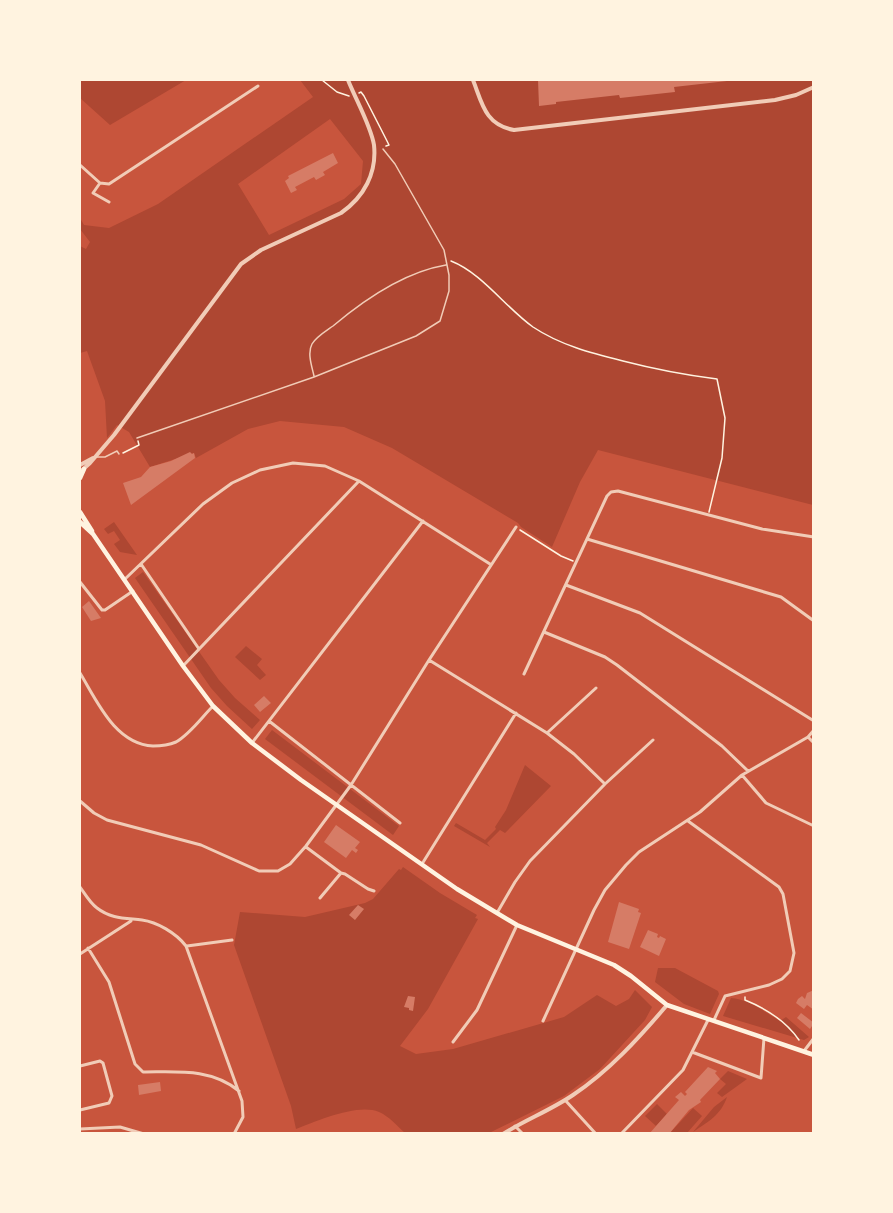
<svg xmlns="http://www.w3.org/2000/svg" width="893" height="1213" font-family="Overpass,sans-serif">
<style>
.green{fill:#ae4732;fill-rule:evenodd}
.building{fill:#d67c66}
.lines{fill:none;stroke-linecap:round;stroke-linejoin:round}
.path{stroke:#fff3e0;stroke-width:1.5}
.service{stroke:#f1ccb7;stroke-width:1.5}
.minor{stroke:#f1ccb7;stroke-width:3}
.tertiary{stroke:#f1ccb7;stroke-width:4}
.primary{stroke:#fff3e0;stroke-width:4.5}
</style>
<rect width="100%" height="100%" fill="#c8553d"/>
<path class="green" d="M80 80H186L110 125 80 98Z
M300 80H813V505L598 450 580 482 552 547 521 527 518 523 392 448 344 427 280 421 248 429 196 458 194 453 150 467 129 432 117 425 107 438 105 401 87 351 80 353V246L86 249 90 242 80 229V218L84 225 109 228 158 204 313 97ZM330 119 363 161 361 184 344 199 269 235 238 184Z
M114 522 137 555 120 552 114 544 120 540 114 531 108 534 104 529Z
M143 572 219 680 235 698 260 720 252 729 227 706 211 688 135 578Z
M246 646 262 659 257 665 266 675 260 680 235 657Z
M272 730 399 826 393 835 265 739Z
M525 765 551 786 505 833 500 830 487 843 490 847 454 826 456 823 485 840 496 829 495 827 506 810Z
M403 867 440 893 477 915 475 918 478 919 428 1009 400 1046 416 1054 453 1049 564 1017 597 995 616 1006 629 999 635 990 652 1007 645 1020 600 1069 564 1096 489 1133H405C398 1127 389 1116 379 1112 358 1103 317 1121 296 1129L291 1106 234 945 240 912 305 917 365 903 373 899 399 869 401 870Z
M658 968H675L718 991 719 994 710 1014 684 1004 655 982Z
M731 998C749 999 765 1012 780 1021L786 1017 809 1037 804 1040 723 1016Z
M728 1071 747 1079 722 1097 717 1093 726 1084 720 1079Z
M727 1097C721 1115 708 1122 693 1132L714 1107Z
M657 1104 667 1114 656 1126 645 1116Z
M693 1108 702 1116 687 1133 669 1134Z"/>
<path class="building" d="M538 80H727V81L674 87 675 92 620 98 619 95 556 102V104L539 106Z
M333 153 338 163 323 172 325 175 316 180 314 177 295 187 297 190 291 193 285 181 289 178 288 176Z
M190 452 192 454 194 453 195 458 131 505 123 483 141 477 150 467 171 461Z
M89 601 101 618 91 621 82 607Z
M264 696 271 703 260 712 254 705Z
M336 825 360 842 355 848 358 850 356 853 352 850 346 858 324 842Z
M619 902 639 909 638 912 641 913 629 949 608 942Z
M358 905 364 909 355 920 349 915Z
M648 930 658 934 657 937 659 938 660 936 666 939 659 956 640 947Z
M814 990V1010L807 1005 804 1009 796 1003 798 999 802 996 805 999 807 993Z
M408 996 415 997 413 1011 409 1010V1008L404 1007Z
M801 1013 814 1023 810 1029 797 1018Z
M708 1067 717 1071 715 1073 720 1079 700 1100 701 1102 689 1110 669 1134H649L679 1100 675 1097 681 1092 685 1096 687 1094 685 1092Z
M160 1082 161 1091 139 1095 138 1085Z"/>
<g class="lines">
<path class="path" d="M322 80 337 92 349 96
M359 93 361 92 364 96 386 139 389 145 386 146
M451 261C482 273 506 308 533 327 560 345 591 353 623 361 654 369 685 375 717 379L725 418 722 458 709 512
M123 453 139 445 138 441
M520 530 561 556 573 561
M745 997V1000C767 1009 786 1021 799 1040"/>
<path class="service" d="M314 376C312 367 307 353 312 344 316 337 326 331 333 326 365 299 404 272 446 265
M137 438 314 377 416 336 440 321 449 291V275L444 250 395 164 383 149
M96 457H105L117 451 119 454"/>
<path class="minor" d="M80 165 100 183 109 184 258 86
M100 183 93 193 109 202
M587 539 781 597 814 621
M141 564 199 649
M125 579 203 504 232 483 260 470 293 463 325 466 359 481 490 564
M80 582 102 610H105L133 591
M566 585 640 613 814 721
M544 632 605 657 617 665 722 746 748 771
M429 660 547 733 574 754 605 784
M183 666 359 481
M80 673C97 701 115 744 153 746 161 746 169 745 176 742 190 734 202 717 213 706
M524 674 607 496 611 492 618 491 762 529 814 537
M269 721 400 823
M547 733 596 688
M808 737 814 743
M252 743 423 521
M742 775 766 803 814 826
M80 801 94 813 107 820 201 845 259 871H278L290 864 306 846 351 785 429 660 516 527
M688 821 779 887 783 894 794 953 790 971 782 979 769 985 725 996 714 1020
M306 847 341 873 345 874 368 889 374 891
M422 864 516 713
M80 887C85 894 90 903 97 908 111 919 126 918 142 920 157 922 176 933 186 946L242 1101 243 1117 234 1134
M320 898 341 873
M497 913 515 882 530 861 605 784 653 740
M187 946 232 940
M88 948 109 982 135 1064 143 1072C177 1072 211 1068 239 1091
M80 954 131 921
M543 1021 594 910 605 890 626 865 639 852 700 812 742 775 808 737 814 730
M453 1042 477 1010 517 925
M804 1051 814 1038
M692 1052 761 1078 764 1038
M80 1066 100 1061 103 1063 112 1096 109 1103 80 1110
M565 1100 596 1134
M515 1126 523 1134
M80 1129 120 1127 144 1134
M621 1134 683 1070 708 1020"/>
<path class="tertiary" d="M473 80C482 103 485 125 514 130L775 100 796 95 814 87
M80 465 93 458
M80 472 90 463 114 435 241 264 261 250 341 213C364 197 377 173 374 145 371 126 355 98 348 80
M503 1134C525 1120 551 1110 573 1095 609 1071 639 1038 667 1005"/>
<path class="primary" d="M80 478 84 469
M80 512 92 531
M80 522 93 534 183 666 213 706 252 743 301 780 457 889 517 925 614 965 631 976 667 1005 814 1055"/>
</g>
<rect width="893" height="1213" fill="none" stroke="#fff3e0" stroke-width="162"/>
</svg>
